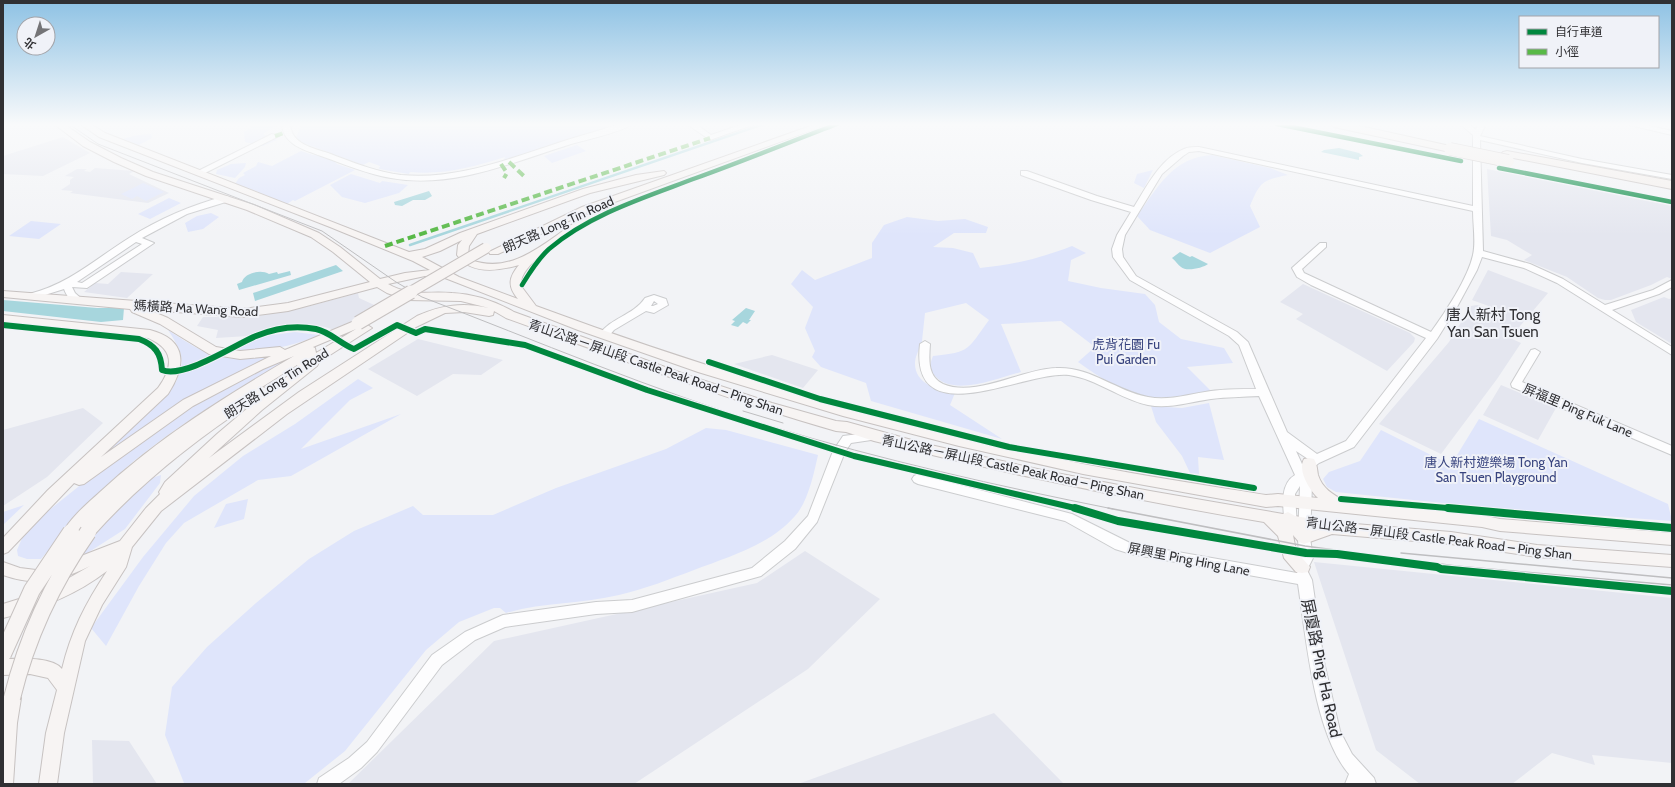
<svg xmlns="http://www.w3.org/2000/svg" width="1675" height="787" font-family="Cabin,'Noto Sans TC',sans-serif">
<style>
.built{fill:#e4e6ef}
.green{fill:#dfe5fb}
.water{fill:#a7d6dd}
.lines{fill:none;stroke-linecap:round;stroke-linejoin:round}
.stream{stroke:#a7d6dd;stroke-width:2.5}
.minor-casing{stroke:#cbccce;stroke-width:2}
.major-casing{stroke:#c7c2c1;stroke-width:2}
.highway-casing{stroke:#c7c2c1;stroke-width:2}
.minor{fill:#fdfdfe;fill-rule:evenodd}
.major{fill:#f7f4f3;fill-rule:evenodd}
.highway{fill:#f4efec;fill-rule:evenodd}
.tram-far1{stroke:#bebec0;stroke-width:1}
.tram{stroke:#bebec0;stroke-width:1.5}
.major-bridge-far2-casing{stroke:#c7c2c1;stroke-width:12;stroke-linecap:butt}
.major-bridge-far1-casing{stroke:#c7c2c1;stroke-width:15;stroke-linecap:butt}
.major-bridge-casing{stroke:#c7c2c1;stroke-width:18;stroke-linecap:butt}
.highway-bridge-casing{stroke:#c7c2c1;stroke-width:14;stroke-linecap:butt}
.major-bridge-far2{stroke:#f7f4f3;stroke-width:10}
.major-bridge-far1{stroke:#f7f4f3;stroke-width:13}
.major-bridge{stroke:#f7f4f3;stroke-width:16}
.highway-bridge{stroke:#f4efec;stroke-width:12}
.quiet{stroke:#58b947;stroke-width:4;stroke-dasharray:8 4;stroke-linecap:butt}
.cycleway-far2-casing{stroke:#f0f2f8;stroke-width:6}
.cycleway-far1-casing{stroke:#f0f2f8;stroke-width:8}
.cycleway-casing{stroke:#f0f2f8;stroke-width:10}
.cycleway-far2{stroke:#00873e;stroke-width:4.5}
.cycleway-far1{stroke:#00873e;stroke-width:6}
.cycleway{stroke:#00873e;stroke-width:8}
.labels{text-anchor:middle;stroke-width:4;stroke-linejoin:round;paint-order:stroke}
.street-label{font-size:13px;fill:#303033;stroke:#f0f2f8}
.park-label{font-size:13px;fill:#38447f;stroke:#f0f2f8}
.quarter-label{font-size:15px;fill:#303033;stroke:#f0f2f8}
.near-street-label{font-size:16px;fill:#303033;stroke:#f0f2f8}
</style>
<rect width="100%" height="100%" fill="#f2f3f6"/>
<path class="built" d="M63 137 90 153 43 176 3 174V156Z
M95 168 134 171 129 174 169 193 148 203 70 193 73 191 61 190 70 184V180L74 177 65 176 77 169H87L84 171 90 172Z
M1487 169 1672 206V279L1667 277 1651 285 1611 300H1605L1598 298 1567 277 1524 260 1532 255 1507 240 1491 236Z
M1488 270 1548 293 1510 338 1521 343 1497 379 1441 454 1379 424 1449 342 1471 306 1477 305 1499 312 1500 310 1472 300Z
M121 272 153 274 127 298 84 292 95 283 108 284Z
M1303 284 1410 333 1415 338 1414 342 1387 371 1296 319 1303 314 1280 302Z
M358 293 359 298 385 310 344 333 325 327 303 324 265 329 248 336 216 338 218 330 197 326 203 317H253L310 306Z
M1664 297 1669 299 1672 298V344L1636 322 1631 310Z
M418 339 503 360 481 375 453 374 417 396 368 369Z
M772 355 818 370 803 388 734 364Z
M1501 385 1556 408 1538 440 1483 415Z
M83 408 103 423 47 477 3 506V430Z
M805 551 880 599 808 669 634 784H348L494 641 757 583Z
M1314 562 1672 598V763L1592 755 1595 765 1552 753 1512 784H1420L1376 750Z
M994 713 1064 784H798Z
M92 740 129 741 157 784H93Z"/>
<path class="green" d="M257 124 277 125 263 134 277 140 263 146 245 142 244 132Z
M302 124H619L504 160 505 157C473 167 444 175 410 172L409 174 379 169 380 166 369 162 363 165 303 143 296 138Z
M151 134 152 138 137 146 122 139 138 135Z
M577 145 586 151 552 163 544 156Z
M301 151 313 155 329 156 337 164 355 170 295 201 293 200 287 204 270 205 263 200 258 192 235 184 239 178 245 175 243 173 256 166 258 162 272 166Z
M1212 155 1270 168 1288 175C1262 180 1260 182 1250 206L1260 227 1210 253 1150 230 1137 216C1158 187 1173 157 1212 155Z
M246 163 245 167 235 178 216 174 217 170 231 164Z
M1153 170 1144 188 1134 183 1137 174Z
M351 174 380 183 382 181 408 185 399 193 365 203 342 197 330 185Z
M143 183 164 192 146 201 137 196 132 199 121 194Z
M169 198 181 203 150 219 138 214Z
M211 213 219 217 203 229 188 232 185 223 197 216Z
M907 217 938 221 965 219 988 227 986 233H954L933 247 953 248 973 253 980 268C1016 264 1038 259 1072 246L1086 253 1071 260 1068 281 1101 288 1145 294 1155 305 1159 322 1181 339 1224 348 1233 363 1187 367 1212 392C1192 394 1170 399 1150 397 1125 394 1099 377 1078 362L1095 347 1061 321 1001 324 1021 372C998 378 954 397 935 376 929 369 930 363 933 356 971 352 967 350 989 320L966 303 925 313C924 322 923 332 922 341 920 348 916 354 915 362 914 384 937 390 955 393L950 405 1002 439 871 401 866 383 821 367 812 357 815 351 805 328 813 307 791 284 802 270 815 280 872 258V243L884 225Z
M31 221 61 224 39 239 9 236Z
M168 330C209 357 221 363 270 356L199 392 158 417 75 479 176 382C186 358 182 352 168 330Z
M295 332 319 335C293 346 263 353 235 350L263 336Z
M306 348C243 387 175 424 119 474 90 500 66 529 41 559H27L18 556 17 550 23 536 48 511 88 479 178 414 229 385Z
M358 379 373 388 350 400 301 449 401 414 291 476 258 480 184 523 166 543 139 586 106 646 91 628 143 557 194 496 243 456 295 424Z
M1209 403 1224 460 1198 457 1199 474 1190 473 1182 456 1156 422 1151 406 1182 408Z
M1479 419 1668 504 1672 521 1481 507 1336 492 1327 487 1323 479 1329 472 1360 461 1381 430 1451 465Z
M706 428 726 430 818 455C814 473 808 502 795 516 770 545 728 557 694 570 670 579 645 589 619 595 582 604 543 602 506 613L500 608H494L459 622 426 650 345 751 305 783H184L165 735 172 687 207 647 256 603 309 559 354 531 413 506 423 515H493L556 488 666 449Z
M161 475 160 483 125 529 78 559C83 545 131 494 144 483 148 479 155 477 161 475Z
M248 499 244 519 214 528 226 504Z
M24 505 3 525V512Z"/>
<path class="water" d="M1339 148 1359 153 1363 156 1359 157V160L1321 152 1324 150Z
M429 191 432 196 425 200H413L402 206 395 205 394 202Z
M1180 252 1190 257 1192 256 1208 264C1203 268 1186 272 1181 267 1178 265 1176 261 1172 258Z
M336 265 343 271 255 301 253 293Z
M290 271 291 275 239 290 237 284 242 282C244 273 261 269 269 274L277 272 278 274Z
M3 300 97 308H124L123 320 101 322 3 311Z
M746 308 755 311 749 320H751L747 324 743 322 738 327 731 325 735 321 732 320Z"/>
<g class="lines">
<path class="stream" d="M410 245 764 124"/>
<g class="minor-casing">
<path id="minor" d="M282 124H290C291 144 313 148 328 153 352 162 376 172 401 175 454 180 503 161 552 145 574 137 597 132 619 124H632C620 133 584 140 568 145 511 163 452 189 391 178 367 174 344 164 321 156 305 150 283 145 282 124Z
M687 124H696L711 135 743 124H755L710 140Z
M1460 124H1469L1476 130 1478 124H1486L1480 136 1582 159 1672 175V179L1582 163 1480 140 1483 251 1530 264 1563 279 1605 305 1653 290 1672 280V287L1659 294 1612 310 1672 347V355L1557 283 1524 268 1482 257 1477 270 1457 307 1437 339 1354 447 1319 463 1306 473 1312 485 1310 538 1313 558 1307 570 1312 580 1324 662 1340 731 1352 754 1374 778 1376 784H1345L1349 774C1314 734 1306 637 1298 584L1131 554 1115 549 1065 521 918 484 914 482 912 479 914 476 918 474 1072 514 1132 544 1297 573 1298 571 1295 567 1299 558 1298 538 1300 486 1295 494 1297 527 1295 531 1291 532 1287 531 1285 527C1284 511 1278 485 1295 475L1259 396C1243 397 1227 397 1211 399 1190 402 1169 409 1148 405 1120 399 1097 379 1069 375 1025 370 909 437 920 344L925 341 930 344C929 359 927 376 943 384 975 398 1022 369 1056 368 1090 366 1116 391 1148 397 1169 401 1190 394 1211 391 1226 389 1241 389 1256 389L1239 345 1229 336 1130 280 1113 257 1112 249 1117 235 1131 212 1091 200 1021 175V171H1027L1097 196 1134 207C1147 186 1160 159 1184 149 1188 147 1194 147 1199 147L1473 206V135ZM1199 151 1473 211C1473 225 1476 242 1473 255 1468 278 1445 313 1431 332L1304 273 1302 269 1326 247V243H1320L1292 268 1297 277 1311 285 1426 338 1346 441 1317 454 1287 432 1248 342 1237 332 1136 276 1123 257 1122 249 1125 235 1162 174 1183 156 1189 152ZM1296 451 1308 459 1302 464Z
M1625 124H1642L1672 131V135Z
M272 134 279 136 201 175H198L194 173Z
M226 196 229 197V201L187 214 142 238 154 243 87 288 72 287 75 293 84 301 82 303C73 305 67 297 64 289L32 299 27 296 29 294C69 284 94 260 129 238 159 219 191 205 226 196ZM136 242 142 244 82 283 77 282Z
M654 295 666 299 668 305 654 313 646 311 614 330 608 337H600L599 335C611 317 633 316 645 298ZM654 301 658 304 653 306H651Z
M1535 349 1540 352 1522 382 1672 446V455L1512 387 1511 384 1531 350Z
M874 432 878 433 880 436 878 439 851 443 845 452 817 522 795 549 761 576 632 612 596 614 505 627 475 640 442 665 377 752 361 768 339 784H317L319 778 349 758 367 742 432 655 465 632 503 615 596 602 632 600 752 568 785 541 808 516 833 451 843 436Z"/>
</g>
<g class="major-casing">
<path id="major" d="M54 124H64L90 142 121 158 153 172 254 205 319 233 340 247 380 279 405 273 430 270 413 261 330 227 99 137 80 124H91L105 133 409 252 425 249 460 233 583 189 636 175 664 171 666 173 664 175 590 193 477 234 469 246 468 255 471 260C526 280 563 217 611 205L616 208 615 210C594 221 517 259 521 286L536 306C714 372 897 426 1083 464 1143 476 1205 485 1266 495L1278 494 1318 498C1310 490 1297 471 1304 459L1309 458 1314 459C1317 464 1317 469 1318 475 1322 488 1333 495 1345 501L1482 515 1500 519 1672 533V545L1500 531 1482 527 1278 506 1266 507 1083 474 959 446 843 416 698 372 578 330 445 278 425 276 388 284C411 297 427 291 452 293 474 294 495 301 514 312L687 375 772 403 836 421 847 422 926 444 1051 472 1150 491 1283 514 1288 512 1295 516 1331 522 1451 532 1537 545 1672 555V567L1537 557 1451 544 1332 534 1304 544 1299 542 1293 535 1296 551 1310 567 1308 572 1302 573 1296 572 1284 558 1278 536 1264 522C1133 500 1003 473 874 441L846 432 836 431C724 399 615 357 506 318L494 311 493 315 489 316 464 312 445 313 416 327 287 414 161 511 132 547 126 567 102 605 85 641 64 733 57 784H39L46 733 57 690 48 678 30 674 3 675V659C18 659 52 656 62 669 71 632 85 604 107 571 76 595 40 609 3 618V604L48 590 90 566C59 581 37 587 3 575V562L20 568 36 570 50 568 120 541 146 508 160 494 159 492 165 482 217 434 262 396C200 436 143 480 93 536L88 538 83 536 81 531C76 537 73 539 66 536L63 532C71 517 88 503 100 492 159 437 226 396 294 356L263 369 193 406 84 484 79 485 74 483 8 552 3 554V538L48 490 158 388C174 366 174 349 148 338L3 323V315L150 330C188 340 186 366 168 394L101 457 183 400 271 356 240 359 209 354 160 324 132 312 130 309 3 297V291L243 309 288 303 370 282 333 252 311 237 247 210 146 176 114 162 83 146ZM462 240 458 245 457 255C471 275 498 271 519 265 509 277 507 286 518 299L459 277 422 257 440 251ZM377 287 387 293 407 300 461 301 489 308C463 302 441 305 417 316L299 392 209 458 262 410 317 366 319 362 372 328 366 324 356 329 358 326 356 323 352 322 285 350 280 347 240 351 216 347 168 318 149 310 243 317 288 311ZM356 329 316 353 315 348 313 347ZM297 365 298 368 266 393 267 391 266 388 262 387Z
M816 124H829L590 211 498 254H490L489 252 582 207Z
M12 690 18 692 21 698 17 723 13 784H3V699L6 692Z"/>
</g>
<g class="highway-casing">
<path id="highway" d="M1329 124H1351L1450 146 1456 149 1450 152 1334 127Z
M1507 151 1672 181V189L1503 156 1501 154 1503 152Z"/>
</g>
<use href="#minor" class="minor"/>
<use href="#major" class="major"/>
<use href="#highway" class="highway"/>
<path class="tram-far1" d="M69 124 98 144 322 231 396 282 422 297C537 341 652 390 770 426 882 460 998 486 1113 509
M743 411 783 423"/>
<path class="tram" d="M1108 508 1305 546 1456 566 1672 585
M1401 553 1672 578"/>
<g class="major-bridge-far2-casing">
<path id="major-bridge-far2" d="M409 293 486 248"/>
</g>
<g class="major-bridge-far1-casing">
<path id="major-bridge-far1" d="M358 323 411 292"/>
</g>
<g class="major-bridge-casing">
<path id="major-bridge" d="M3 654 32 590 71 532
M12 698C27 637 52 583 88 532"/>
</g>
<g class="highway-bridge-casing">
<path id="highway-bridge" d="M1450 149 1508 161"/>
</g>
<use href="#major-bridge-far2" class="major-bridge-far2"/>
<use href="#major-bridge-far1" class="major-bridge-far1"/>
<use href="#major-bridge" class="major-bridge"/>
<use href="#highway-bridge" class="highway-bridge"/>
<path class="quiet" d="M275 136 286 132
M509 162 525 177
M501 164 507 173 504 178
M385 246 710 138"/>
<g class="cycleway-far2-casing">
<path id="cycleway-far2" d="M1277 124 1461 161
M1499 168 1672 202
M522 285C530 272 538 259 549 249 590 214 646 197 696 178 743 161 790 142 837 124"/>
</g>
<g class="cycleway-far1-casing">
<path id="cycleway-far1" d="M3 325 139 339C155 345 161 353 162 370 184 379 234 345 256 336 275 328 296 325 316 329 330 332 341 344 354 349L397 325 416 333 425 329 525 345 647 390 854 456 1079 509
M709 362 820 399 1009 447 1254 488
M1341 499 1459 509"/>
</g>
<g class="cycleway-casing">
<path id="cycleway" d="M1075 508 1118 521 1306 553 1337 554 1437 567 1441 569 1672 591
M1448 508 1672 528"/>
</g>
<use href="#cycleway-far2" class="cycleway-far2"/>
<use href="#cycleway-far1" class="cycleway-far1"/>
<use href="#cycleway" class="cycleway"/>
</g>
<linearGradient id="sky" x2="0" y2="1"><stop stop-color="#8ec2e4"/><stop offset="0.53" stop-color="#f9fafb"/><stop offset="1" stop-color="#f9fafb" stop-opacity="0"/></linearGradient>
<rect width="1675" height="235" fill="url(#sky)"/>
<g class="labels">
<g class="street-label">
<text transform="translate(558 224) rotate(-24)" y="5">朗天路 Long Tin Road</text>
<text transform="translate(196 308) rotate(3)" y="5">媽橫路 Ma Wang Road</text>
<text transform="translate(656 367) rotate(19)" y="5">青山公路－屏山段 Castle Peak Road – Ping Shan</text>
<text transform="translate(276 383) rotate(-32)" y="5">朗天路 Long Tin Road</text>
<text transform="translate(1578 410) rotate(23)" y="5">屏福里 Ping Fuk Lane</text>
<text transform="translate(1013 467) rotate(12)" y="5">青山公路－屏山段 Castle Peak Road – Ping Shan</text>
<text transform="translate(1439 538) rotate(7)" y="5">青山公路－屏山段 Castle Peak Road – Ping Shan</text>
<text transform="translate(1189 559) rotate(11)" y="5">屏興里 Ping Hing Lane</text>
</g>
<g class="park-label">
<text x="1126" y="349">虎背花園 Fu<tspan x="1126" dy="15">Pui Garden</tspan></text>
<text x="1496" y="467">唐人新村遊樂場 Tong Yan<tspan x="1496" dy="15">San Tsuen Playground</tspan></text>
</g>
<g class="quarter-label">
<text x="1493" y="320">唐人新村 Tong<tspan x="1493" dy="17">Yan San Tsuen</tspan></text>
</g>
<g class="near-street-label">
<text transform="translate(1322 668) rotate(78)" y="6">屏廈路 Ping Ha Road</text>
</g>
</g>
<rect width="1675" height="787" fill="none" stroke="#303033" stroke-width="8"/>
<rect x="1519" y="16" width="140" height="52" fill="#f0f2f8" stroke="#a3a4a9"/>
<rect x="1527" y="29" width="20" height="6" fill="#00873e" stroke="#a3a4a9"/>
<text x="1555" y="36" font-size="12" fill="#303033">自行車道</text>
<rect x="1527" y="49" width="20" height="6" fill="#58b947" stroke="#a3a4a9"/>
<text x="1555" y="56" font-size="12" fill="#303033">小徑</text>
<g transform="translate(36 36) rotate(219)"><circle r="19" fill="#f0f2f8" stroke="#a3a4a9"/>
<path d="M0-3L7 15L0 10L-7 15Z" fill="#747477"/>
<text y="-6" font-size="11" font-weight="bold" text-anchor="middle" fill="#303033">北</text>
</g>
</svg>
